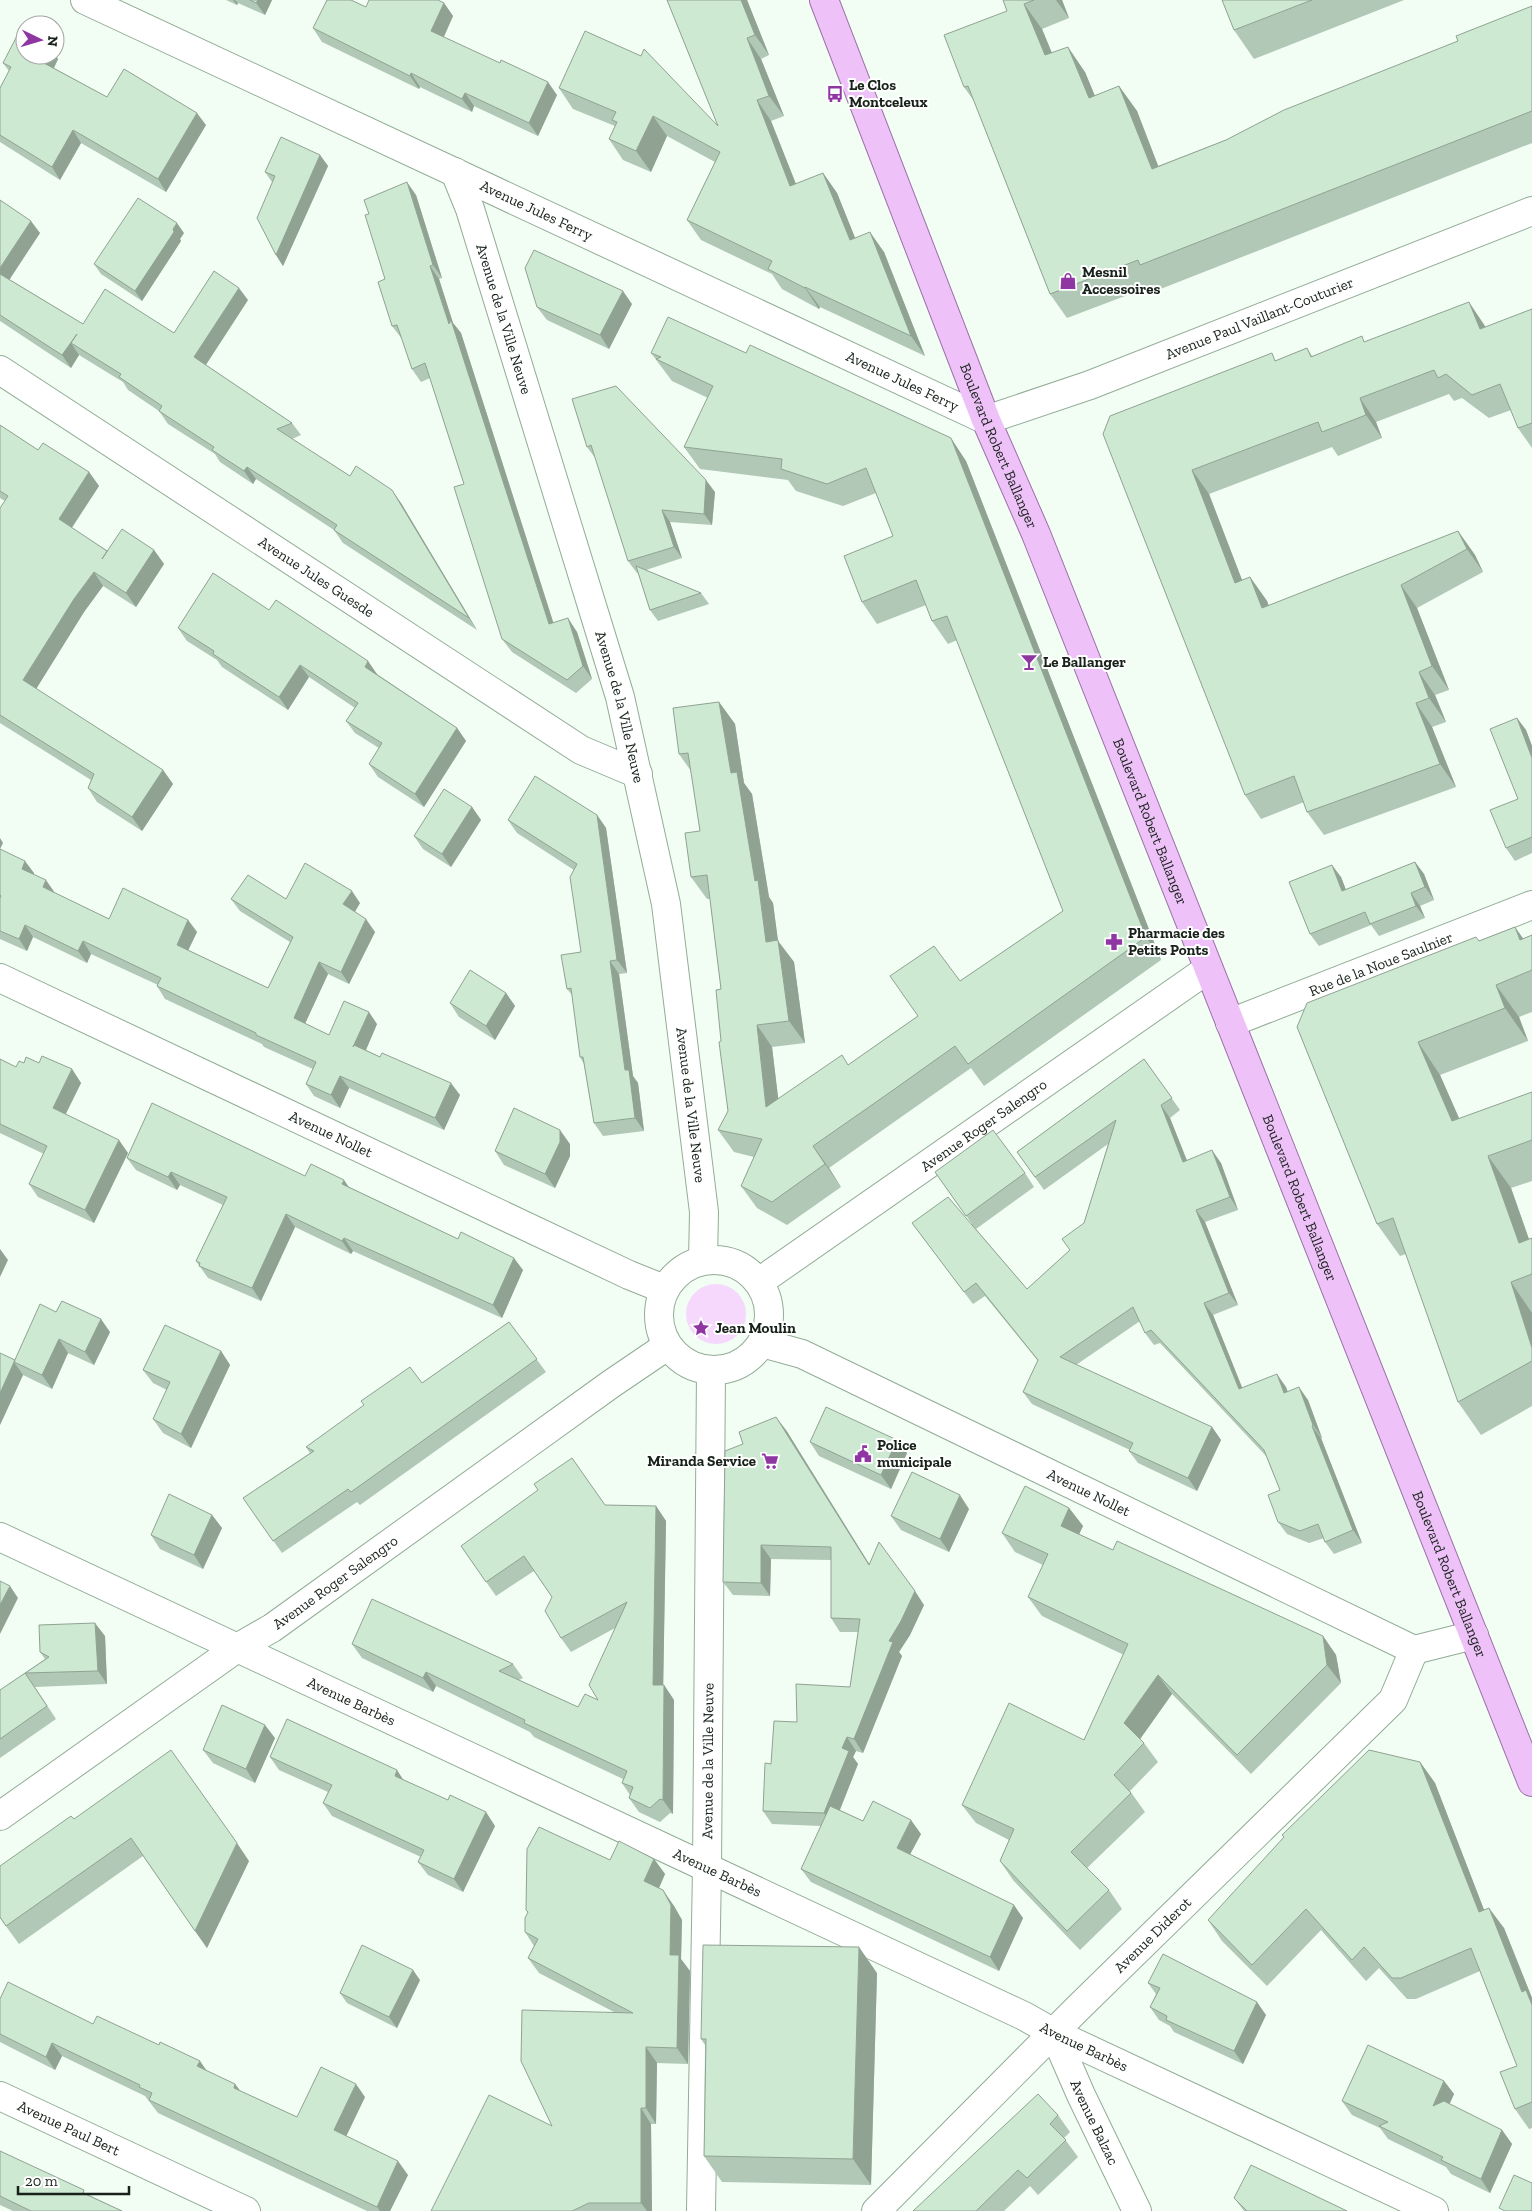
<svg xmlns="http://www.w3.org/2000/svg" width="1532" height="2211" font-family="'Zilla Slab',serif">
<style>
.green{fill:#f5d8fc}
.lines{fill:none;stroke-linecap:round;stroke-linejoin:round}
.minor-casing{stroke:#92ac97;stroke-width:30}
.major-casing{stroke:#9b70a7;stroke-width:30}
.minor{stroke:#fff;stroke-width:28}
.major{stroke:#eec2f8;stroke-width:28}
.wall{fill:#b0c8b5}
.shaded-wall{fill:#90a393}
.building{fill:#cde9d2;stroke:#90a393}
.labels{text-anchor:middle;stroke-width:4;stroke-linejoin:round;paint-order:stroke}
.poi-label{font-size:15px;font-weight:bold;fill:#18221a;stroke:#fff;text-anchor:start}
.street-label{font-size:15px;fill:#18221a;stroke:#fff}
</style>
<rect width="100%" height="100%" fill="#f2fdf4"/>
<path class="green" d="M686 1314a30 30 0 1 1 60 0a30 30 0 1 1-60 0Z"/>
<g class="lines">
<g class="minor-casing">
<g id="minor">
<path id="s1" d="M85 0 986 420 1090 385 1532 211"/>
<path id="s2" d="M455 172 470 209 620 697 666 904 704 1212 703 1260"/>
<path id="s3" d="M0 370 581 750 638 774"/>
<path id="s4" d="M0 978 629 1275 664 1289"/>
<path id="s5" d="M1230 1023 1532 905"/>
<circle cx="714" cy="1315" r="55"/>
<path id="s6" d="M759 1282 1208 969"/>
<path id="s7" d="M762 1343 802 1354 1414 1650"/>
<path id="s8" d="M0 1537 1024 2016 1054 2033 1434 2211"/>
<path d="M1414 1650 1474 1635"/>
<path id="s9" d="M0 1816 237 1648 272 1628 611 1384 667 1346"/>
<path id="s10" d="M1054 2033 1081 2095 1137 2211"/>
<path id="s11" d="M0 2096 246 2211"/>
<path id="s12" d="M701 2211 707 1868 711 1371"/>
<path id="s13" d="M876 2211 1077 2009 1393 1700 1414 1650"/>
</g>
</g>
<g class="major-casing">
<g id="major">
<path id="s14" d="M824 0 986 420 1036 534 1532 1782"/>
</g>
</g>
<use href="#minor" class="minor"/>
<use href="#major" class="major"/>
</g>
<path class="wall" d="M226 0H272L265 15 238 3 237 5Z
M667 0H747L769 55 761 59 784 116 771 121 796 184 823 173 837 193 855 238 884 252 925 356 820 307 819 309 782 289 772 274 701 240 687 220 715 162 667 136 651 172 623 160 609 139 615 126 573 109 559 88 718 126Z
M1003 0H1062L1069 18 1042 29 1052 53 1085 72 1095 96 1119 86 1137 111 1158 166 1226 140 1458 41 1532 6V143L1158 290 1154 285 1067 318 1050 294 974 101 964 87 1007 11Z
M1222 0H1404L1254 59 1234 30Z
M444 3 453 16 444 37 557 95 538 136 474 106 472 112 420 87 419 89 322 42 313 28 366 7Z
M55 54 58 59 54 68 107 97 206 125 166 192 81 143 60 180 0 142V88L9 71 3 63 55 55Z
M320 155 328 166 283 266 276 255 272 182 265 172Z
M416 195 442 278 439 279 453 323 461 333 553 623 577 632 592 679 576 693 512 652 502 639 464 484 430 378 421 382 412 369 402 339 392 326 385 279Z
M0 200 40 233 9 279 83 324 174 333 248 300 206 365 292 423 301 435 292 439 350 476 401 503 477 630 343 543 334 530 256 479 253 484 220 462 215 454 168 424 159 411 128 390 123 382 79 355 71 368 0 321Z
M184 233 180 239 181 241 142 301 101 274 94 264Z
M632 304 609 349 547 320 537 307Z
M1532 309V448L1518 428 1511 410 1489 418 1462 398 1454 401 1449 394 1376 422 1382 438 1338 456 1332 447 1209 494 1242 580 1250 577 1267 601 1269 606 1458 531 1475 555 1483 572 1417 608 1449 690 1435 695 1446 722 1432 727 1456 787 1324 835 1307 812 1304 802 1261 819 1245 795 1110 416 1277 360 1307 348 1312 356 1366 341 1486 327Z
M651 353 966 461 1161 960 984 1086 971 1068 904 1115 829 1168 841 1187 787 1225 757 1208 741 1186 754 1157 734 1152 718 1130 728 1111 721 1041V989L710 899H707L691 877 700 831 691 771 679 754 719 702 735 724 744 783 752 794 769 897 773 903 778 941 794 962 805 1043 772 1047 778 1099 848 1065 918 1016 960 981 1063 911 957 640 948 644 932 621 926 605 877 624 862 602 893 536 876 493 843 506 796 491 788 480 700 469 684 447 708 398 672 381Z
M572 399 715 492 712 525 670 522 682 558 646 570 701 593 709 604 658 621 650 610 638 573H637L628 561 596 459 587 447Z
M0 425 38 450 89 472 99 486 72 528 108 551 154 550 164 564 136 607 103 586 84 612 36 689 163 770 173 784 142 831 97 802 88 788 91 780 0 723V508L5 501 0 498Z
M269 610 377 674 457 728 466 741 424 807 378 777 369 764 379 748 355 733 346 721 355 708 309 677 288 710 222 667 217 660 187 641 178 628Z
M1517 718 1526 730 1532 746V853L1515 861 1506 848 1518 799Z
M472 807 481 820 451 867 423 849 414 836Z
M597 815 606 828 627 973 619 974 633 1076 638 1083 644 1131 603 1136 594 1123 584 1064 580 1057 572 995 567 989 581 952 574 870 517 833 508 820Z
M0 849 34 873 33 875 54 893 109 919 188 920 197 932 188 950 268 988 290 942 240 911 231 899H286L360 903 355 912 375 932 349 984 328 974 305 1024 329 1035 377 1024 366 1050 460 1095 444 1130 349 1088 340 1108 314 1096 306 1084 313 1069 264 1047 262 1044 165 999 157 986 158 985 91 954 87 963 33 937 27 951 0 939Z
M1415 862 1424 874 1434 900 1420 906 1425 918 1379 936 1371 925 1319 946 1310 934 1341 877 1346 890Z
M1532 935V1012L1519 1017 1528 1041 1440 1075 1459 1119 1532 1092V1181L1511 1188 1529 1239 1532 1238V1406L1481 1435 1458 1402 1406 1254 1400 1256 1377 1224 1297 1027 1479 941 1523 939Z
M506 993 515 1006 495 1040 459 1017 450 1003Z
M0 1059 16 1067 24 1063H39L72 1069 81 1083 66 1114 128 1153 94 1223 38 1197 29 1184 44 1154 0 1133Z
M1144 1059 1180 1110 1170 1118 1187 1160 1221 1163 1238 1210 1205 1222 1238 1305 1213 1315 1242 1388 1286 1387 1287 1391 1308 1400 1322 1438H1321L1362 1543 1334 1554 1325 1542 1324 1538 1309 1543 1287 1534 1278 1522 1280 1490 1266 1456 1160 1343 1154 1345 1145 1333 1140 1321 1076 1365 1212 1427 1221 1440 1197 1491 1138 1463 1129 1451 1130 1450 1032 1404 1023 1392 1038 1361 985 1296 973 1304 912 1223 972 1224 935 1172 1025 1173 1034 1187 976 1229 1027 1289 1070 1250 1084 1223 1108 1144 1044 1190 1017 1152Z
M570 1144V1156L555 1188 504 1165 495 1151Z
M127 1158 305 1176 349 1187 523 1270 502 1318 353 1251 351 1254 295 1227 261 1301 208 1278 196 1261 223 1205 180 1185 177 1190 136 1170Z
M56 1312 110 1332 94 1365 68 1353 52 1389 23 1375 0 1425 15 1360Z
M509 1322 546 1372 360 1505 357 1502 282 1553 243 1498 310 1453 306 1447 422 1383Z
M221 1351 230 1365 191 1448 163 1433 153 1419 167 1390 153 1383 143 1370Z
M786 1430 869 1564 924 1605 910 1635 899 1652 902 1656 863 1753 856 1751 853 1757 858 1764 840 1810 863 1821 921 1834 910 1854 1023 1918 999 1971 811 1882 801 1869 821 1826 772 1824 763 1811 771 1764 797 1722 850 1687 858 1632H840L831 1618V1560L771 1559 770 1596 733 1595 723 1582Z
M897 1440 907 1453 891 1489 819 1456 810 1442Z
M605 1505 656 1506 666 1521 663 1685H664L674 1700 673 1814 670 1813 660 1822 639 1812 629 1798 630 1795 622 1783 623 1779 534 1737 530 1732 436 1686 433 1692 362 1658 352 1644 513 1664 523 1678 519 1680 578 1707 598 1700 615 1628 571 1652 561 1638 552 1597 534 1571 496 1596 461 1546Z
M1069 1508 1083 1526 1079 1534 1113 1550 1323 1636 1336 1655 1341 1683 1251 1774 1172 1694 1140 1739 1144 1743 1158 1762 1130 1791 1145 1812 1087 1868 1109 1890 1122 1909 1080 1950 1013 1880 1000 1861 1009 1840 976 1823 962 1805 1084 1740 1124 1655 1042 1616 1028 1597 1043 1565 1015 1552 1002 1533Z
M969 1509 949 1552 901 1530 891 1516Z
M212 1515 222 1528 203 1569 160 1549 151 1535Z
M105 1636 107 1684 35 1687 56 1719 0 1758V1690L45 1659 40 1652Z
M275 1738 255 1783 213 1763 203 1750Z
M270 1757 404 1780 495 1826 463 1892 428 1875 418 1862 421 1857 332 1816 323 1803 328 1792 279 1770Z
M1420 1762 1435 1783 1484 1910 1504 1928 1532 1998V2128L1529 2129 1515 2109 1517 2066 1480 1971 1416 1999H1407L1379 1968 1366 1981 1321 1930 1267 1986 1222 1941 1208 1920Z
M74 1819 249 1861 207 1948 143 1856 19 1944 0 1918Z
M654 1859 665 1874 659 1888 674 1906 682 1920 681 1959 690 1971 688 2064 657 2063 656 2124H651L652 2211H431L552 2126 614 2012 539 1973 528 1958 534 1946 525 1932 528 1913 526 1910 610 1860Z
M877 1973 871 2185 722 2182 704 2156 705 2045 701 2039Z
M420 1980 397 2028 347 2003 340 1993Z
M1148 1983 1266 2015 1243 2064 1174 2032 1170 2026 1159 2020 1150 2007 1156 1994Z
M0 1999 93 2024 206 2071 235 2084 240 2091 297 2117 365 2097 346 2136 408 2175 390 2211H367L158 2113 145 2096 62 2056 55 2070 0 2042Z
M1444 2081 1454 2094 1449 2104 1502 2130 1512 2144 1490 2193 1451 2174 1446 2167 1388 2139 1380 2128 1352 2115 1342 2101Z
M1058 2115 1070 2132 1064 2138 1078 2157 1038 2195 1030 2186 1004 2211H913Z
M0 2151 87 2194 122 2211H13L0 2205Z
M1234 2198 1347 2211H1244Z"/>
<path class="shaded-wall" d="M233 0H235L238 3 237 5Z
M258 0H272L265 15 256 3Z
M741 0H747L769 55 755 35Z
M1056 0H1062L1069 18Z
M444 3 453 16 440 45 431 31Z
M1024 4 1042 29 1063 80 1045 55Z
M747 38 761 59 784 116 769 96Z
M1068 47 1085 72 1106 123 1089 98Z
M55 54 58 59 51 74 42 62 45 55H55Z
M411 73 420 87 419 89 410 76Z
M548 82 557 95 538 136 529 123Z
M1119 86 1137 111 1169 194 1152 169Z
M465 93 474 106 472 112 462 99Z
M757 100 771 121 805 207 790 186Z
M197 113 206 125 166 192 158 179Z
M653 116 667 136 651 172 636 151Z
M73 130 81 143 60 180 52 167Z
M320 155 328 166 283 266 276 255Z
M823 173 837 193 864 260 850 240Z
M407 182 416 195 442 278 433 265Z
M31 221 40 233 6 285 0 276V268Z
M177 223 184 233 180 239 181 241 142 301 135 291Z
M870 232 884 252 925 356 911 336Z
M430 266 439 279 453 323 461 333 558 637 549 624Z
M805 287 820 307 819 309 805 288Z
M239 288 248 300 203 369 194 357Z
M623 291 632 304 609 349 600 335Z
M1469 302 1485 326 1496 353 1480 329Z
M77 334 71 343 79 355 71 368 62 355Z
M1360 398 1376 422 1382 438 1366 415Z
M951 438 966 461 1161 960 1146 937Z
M247 467 256 479 253 484 244 471Z
M1192 470 1209 494 1252 606 1235 583Z
M89 472 99 486 68 533 59 519Z
M706 480 715 492 712 525 704 514Z
M392 490 401 503 477 630 469 618Z
M662 510 670 522 682 558 674 547Z
M1458 531 1475 555 1483 572 1467 549Z
M154 550 164 564 136 607 126 593Z
M94 572 103 586 84 612 33 694 23 680 74 599Z
M1250 577 1267 601 1278 632 1262 608Z
M1401 585 1417 608 1449 690 1432 666Z
M568 618 577 632 592 679 583 666Z
M368 661 377 674 374 679 365 667Z
M300 665 309 677 288 710 279 697Z
M1419 672 1435 695 1446 722 1429 698Z
M719 702 735 724 744 783 752 794 769 897 773 903 778 941 794 962 805 1043 789 1021 766 942 755 881 731 773Z
M1416 703 1432 727 1456 787 1440 764Z
M1517 718 1526 730 1532 746V758Z
M457 728 466 741 424 807 415 794Z
M163 770 173 784 142 831 132 817Z
M472 807 481 820 451 867 442 854Z
M597 815 606 828 627 973 617 960Z
M0 838 3 843 0 849Z
M25 861 34 873 31 882 22 869Z
M1415 862 1424 874 1434 900 1425 887Z
M1332 865 1341 877 1351 903 1342 891Z
M46 880 55 893 51 900 43 887Z
M352 891 360 903 352 916 343 904Z
M1411 893 1420 906 1425 918 1416 906Z
M366 919 375 932 349 984 341 972Z
M188 920 197 932 185 957 177 945Z
M25 925 33 937 27 951 19 939Z
M1515 927 1532 951 1520 940Z
M83 941 91 954 87 963 78 951Z
M610 961 619 974 633 1076 638 1083 644 1131 635 1118 625 1070Z
M319 962 328 974 302 1030 294 1018Z
M1496 985 1519 1017 1528 1041 1505 1008Z
M506 993 515 1006 495 1040 486 1026Z
M369 1012 377 1024 362 1059 353 1047Z
M757 1025 772 1047 782 1129 766 1107Z
M1418 1042 1440 1075 1475 1154 1452 1121Z
M72 1069 81 1083 62 1121 53 1108Z
M340 1076 349 1088 340 1108 331 1095Z
M451 1083 460 1095 444 1130 435 1118Z
M1161 1105 1170 1118 1192 1174 1183 1162Z
M560 1130 570 1144V1156L555 1188 545 1174Z
M119 1140 128 1153 94 1223 85 1210Z
M813 1146 829 1168 841 1187 825 1164Z
M1212 1150 1221 1163 1238 1210 1230 1197Z
M1488 1156 1511 1188 1532 1248 1519 1243Z
M171 1172 180 1185 177 1190 168 1177Z
M344 1180 353 1193 342 1184Z
M1196 1210 1205 1222 1238 1305 1229 1293Z
M286 1214 295 1227 261 1301 252 1288Z
M344 1238 353 1251 351 1254 342 1241Z
M0 1249 8 1260 0 1277Z
M514 1258 523 1270 502 1318 493 1305Z
M1511 1282 1532 1313V1348Z
M1204 1303 1213 1315 1248 1402 1239 1389Z
M101 1319 110 1332 94 1365 85 1352Z
M59 1339 68 1353 52 1389 42 1375Z
M221 1351 230 1365 191 1448 181 1434Z
M14 1362 23 1375 0 1425V1393Z
M1277 1374 1286 1387 1293 1405 1284 1393Z
M1299 1387 1308 1400 1322 1438 1313 1425Z
M776 1417 786 1430 878 1578 869 1565Z
M1312 1426 1321 1438 1362 1543 1353 1530Z
M1212 1427 1221 1440 1197 1491 1188 1478Z
M897 1440 907 1453 891 1489 881 1475Z
M960 1495 969 1509 949 1552 940 1539Z
M656 1506 666 1521 663 1700 653 1685Z
M1069 1508 1083 1526 1074 1545 1061 1526Z
M212 1515 222 1528 203 1569 194 1555Z
M761 1545 771 1559 770 1596 761 1583Z
M10 1586 18 1598 0 1634V1605Z
M915 1591 924 1605 910 1635 899 1652 902 1656 863 1753 854 1739 889 1641Z
M95 1623 105 1636 107 1684 98 1671Z
M1323 1636 1336 1655 1341 1683 1327 1665Z
M426 1672 436 1686 433 1692 423 1678Z
M1158 1675 1172 1694 1138 1742 1124 1723Z
M664 1685 674 1700 673 1814 663 1800Z
M265 1725 275 1738 255 1783 246 1769Z
M847 1737 856 1751 853 1757 858 1764 833 1827 824 1813 842 1748Z
M1420 1762 1435 1783 1493 1933 1479 1912Z
M397 1770 406 1784 395 1776Z
M486 1812 495 1826 463 1892 454 1879Z
M911 1820 921 1834 906 1862 897 1848Z
M237 1843 249 1861 207 1948 195 1931Z
M654 1859 665 1874 655 1897 644 1881Z
M663 1890 674 1906 682 1920 681 1959 690 1971 688 2064 677 2048 670 1955Z
M1014 1905 1023 1918 999 1971 990 1957Z
M1489 1908 1504 1928 1532 1998V2005L1522 1992Z
M859 1947 877 1973 871 2185 853 2159Z
M413 1970 420 1980 397 2028 389 2017Z
M1257 2002 1266 2015 1243 2064 1234 2051Z
M52 2043 62 2056 55 2070 46 2057Z
M646 2047 657 2063 656 2124 646 2108Z
M200 2061 209 2074 197 2066Z
M1444 2081 1454 2094 1443 2119 1433 2106Z
M235 2084 245 2097 234 2088Z
M356 2084 365 2097 343 2143 334 2130Z
M641 2108 651 2124 652 2211H647L641 2203Z
M1502 2130 1512 2144 1490 2193 1481 2179Z
M398 2161 408 2175 390 2211H380L377 2207Z"/>
<path class="building" d="M250 0H258L256 3Z
M327 0H351L366 7 369 0H438L444 3 431 31 500 63 501 60 548 82 529 123 465 93 462 99 411 73 410 76 313 28Z
M667 0H741L755 35 747 38 769 96 757 100 790 186 823 173 850 240 870 232 911 336 805 287V288L768 269 772 261 687 220 720 152 653 116 636 151 609 139 617 122 612 120 616 112 559 88 585 31 641 56 644 49 718 126Z
M1003 0H1034L1024 4 1045 55 1068 47 1089 98 1119 86 1152 169 1226 140 1284 110 1458 41 1456 36 1532 6V111L1140 265 1138 260 1050 294 968 86 964 87 944 35 1007 11Z
M1222 0H1312L1234 30Z
M20 30 25 33V55H45L42 62 107 97 124 69 197 113 158 179 73 130 52 167 0 135V88L11 67 3 63Z
M281 137 320 155 276 255 257 218 275 176 265 172Z
M407 182 433 265 430 266 449 324 451 320 549 624 568 618 583 666 567 680 502 639 454 487 464 484 425 363 412 369 397 325 392 326 378 282 385 279 365 215 369 214 364 200Z
M138 198 177 223 173 229 174 232 135 291 94 264Z
M0 200 31 221 0 268Z
M534 250 623 291 600 335 537 307 525 268Z
M214 271 239 288 194 357 292 423 277 429 350 476 356 466 392 490 469 618 334 530 337 525 247 467 244 471 212 450 214 447 159 411 162 406 119 377 121 374 71 343 77 334 62 355 0 315V274L83 324 105 289 174 333Z
M1469 302 1480 329 1532 309V423L1518 428 1500 384 1472 395 1446 374 1438 378 1434 370 1360 398 1366 415 1322 432 1318 422 1192 470 1235 583 1250 577 1262 608 1458 531 1467 549 1401 585 1432 666 1419 672 1429 698 1416 703 1440 764 1307 812 1294 776 1245 795 1103 434 1110 416 1272 353 1275 361 1307 348 1311 357 1362 336 1364 342Z
M668 317 746 353 750 345 951 438 1146 937 968 1064 955 1046 889 1093 813 1146 825 1164 772 1202 741 1186 762 1139 718 1130 728 1111 719 1042 721 1041 716 990 721 989 707 875 691 877 685 833 700 831 688 753 679 754 673 708 719 702 731 773 737 772 755 881 758 880 766 942 778 940 789 1021 757 1025 766 1107 842 1055 848 1065 918 1016 890 976 934 946 960 981 1063 911 947 616 932 621 916 580 862 602 844 556 893 536 866 468 827 484 781 469 782 459 684 447 713 386 656 359 661 357 651 353Z
M616 386 706 480 704 514 662 510 674 547 628 561 591 445 587 447 572 399Z
M0 425 38 450 43 443 89 472 59 519 107 551 102 559 122 529 154 550 126 593 94 572 74 599 23 680 163 770 132 817 88 788 94 774 0 715V508L8 496 0 491Z
M636 566 701 593 650 610Z
M213 573 269 610 276 600 368 661 365 667 457 728 415 794 369 764 382 743 346 721 358 703 300 665 279 697 213 654 214 651 178 628Z
M1517 718 1532 758V837L1506 848 1490 810 1518 799 1490 729Z
M535 776 597 815 617 960 610 961 625 1070H629L635 1118 594 1123 583 1057H580L571 988 567 989 561 955 581 952 570 877 577 864 508 820Z
M444 789 472 807 442 854 414 836Z
M0 849 25 861 22 869 46 880 43 887 109 919 123 888 188 920 177 945 268 988 293 937 231 899 248 875 286 899 305 863 352 891 343 904 366 919 341 972 319 962 294 1018 329 1035 344 1001 369 1012 353 1047 354 1045 380 1057 382 1053 451 1083 435 1118 340 1076 331 1095 306 1084 316 1062 256 1035V1033L157 986 161 978 83 941 78 951 25 925 19 939 0 931V898L1 896 0 895Z
M1415 862 1425 887 1411 893 1416 906 1370 924 1365 912 1310 934 1289 882 1332 865 1342 891Z
M1515 927 1520 940 1532 935V970L1496 985 1505 1008 1418 1042 1452 1121 1532 1092V1140L1488 1156 1519 1243 1532 1238V1274L1511 1282 1532 1348V1361L1458 1402 1393 1218 1377 1224 1297 1027 1307 1003 1476 937 1479 941Z
M470 970 506 993 486 1026 450 1003Z
M42 1056 72 1069 53 1108 119 1140 85 1210 29 1184 47 1146 0 1124V1059L16 1067 19 1061 24 1063 26 1057 39 1063Z
M1144 1059 1172 1098 1161 1105 1183 1162 1212 1150 1230 1197 1196 1210 1229 1293 1204 1303 1239 1389 1277 1374 1284 1393 1299 1387 1313 1425 1312 1426 1353 1530 1325 1542 1318 1524 1300 1531 1278 1522 1268 1495 1280 1490 1264 1450 1151 1330 1145 1333 1133 1307 1060 1357 1212 1427 1188 1478 1129 1451 1133 1443 1023 1392 1038 1360 976 1283 964 1292 912 1223 948 1197 1027 1289 1070 1250 1062 1239 1084 1223 1116 1120 1035 1177 1017 1152Z
M152 1103 305 1176 311 1164 344 1180 342 1184 458 1239 461 1232 514 1258 493 1305 344 1238 342 1241 286 1214 252 1288 199 1266 200 1263 196 1261 227 1197 171 1172 168 1177 127 1158Z
M514 1108 560 1130V1142L545 1174 495 1151Z
M993 1130 1025 1173 966 1216 935 1172Z
M62 1301 101 1319 85 1352 59 1339 42 1375 14 1362 40 1304 56 1312Z
M509 1322 537 1359 351 1492 348 1489 273 1541 243 1498 314 1451 306 1447 364 1405 361 1401 410 1367 422 1383Z
M165 1325 221 1351 181 1434 153 1419 170 1382 143 1370Z
M0 1353 15 1360 0 1393Z
M826 1407 897 1440 881 1475 810 1442Z
M776 1417 869 1565 879 1542 915 1591 901 1621 889 1641 893 1642 854 1739 847 1737 842 1748 849 1751 824 1813 763 1811 765 1763 771 1764 774 1721 797 1722 796 1684 850 1687 860 1619 831 1618V1547L761 1545V1583L723 1582 725 1451 743 1444 739 1432Z
M572 1458 605 1505 656 1506 653 1685H664L663 1800 660 1799 650 1808 629 1798 633 1787 622 1783 627 1771 524 1723 525 1720 426 1672 423 1678 352 1644 372 1599 513 1664 499 1671 578 1707 585 1694 598 1700 589 1685 627 1602 561 1638 545 1611 552 1597 524 1556 486 1582 461 1546 538 1490 534 1484Z
M912 1472 960 1495 940 1539 891 1516Z
M1025 1486 1069 1508 1061 1526 1113 1550 1117 1541 1323 1636 1327 1665 1237 1755 1158 1675 1124 1723 1144 1743 1114 1775 1131 1793 1071 1852 1109 1890 1067 1931 1000 1861 1014 1829 962 1805 1009 1703 1084 1740 1128 1644 1028 1597 1048 1554 1002 1533Z
M169 1494 212 1515 194 1555 151 1535Z
M0 1581 10 1586 0 1605Z
M95 1623 98 1671 25 1673 47 1706 0 1739V1690L49 1657 40 1652 39 1625Z
M222 1705 265 1725 246 1769 203 1750Z
M287 1719 397 1770 395 1776 448 1800 450 1795 486 1812 454 1879 418 1862 424 1850 323 1803 332 1785 270 1757Z
M171 1750 237 1843 195 1931 131 1838 6 1926 0 1917V1866L71 1816 74 1819Z
M1369 1750 1420 1762 1479 1912 1489 1908 1522 1992 1526 1990 1532 2005V2102L1515 2109 1500 2072 1517 2066 1471 1948 1401 1978H1392L1364 1947 1352 1960 1306 1909 1252 1965 1208 1920 1284 1837 1282 1835Z
M873 1801 911 1820 897 1848 1014 1905 990 1957 801 1869 830 1806 863 1821Z
M539 1827 610 1860 619 1841 654 1859 644 1881 663 1890 671 1905 670 1955H679L677 2048 646 2047V2108H641V2203H589L572 2211H431L489 2095 552 2126 521 2061 522 2010 633 2013 528 1958 538 1939 525 1932V1918L528 1912 526 1910 527 1849Z
M362 1945 413 1970 389 2017 340 1993Z
M703 1945 859 1947 853 2159 704 2156 706 2039H701Z
M1163 1954 1257 2002 1234 2051 1166 2020 1167 2016 1150 2007 1160 1988 1148 1983Z
M8 1982 93 2024 97 2016 159 2045 160 2042 200 2061 197 2066 235 2084 234 2088 297 2117 321 2067 356 2084 334 2130 398 2161 377 2207 149 2100 152 2093 139 2087 140 2085 52 2043 46 2057 0 2034V1999Z
M1368 2045 1444 2081 1433 2106 1444 2101 1502 2130 1481 2179 1441 2160 1443 2157 1379 2126 1388 2122 1342 2101Z
M1038 2094 1058 2115 1050 2124 1066 2140 1027 2178 1018 2170 976 2211H913Z
M0 2151 84 2190 83 2193 122 2211H31L0 2196Z
M1251 2165 1347 2211H1247L1234 2198Z
M1514 2175 1532 2183V2211H1505L1499 2208Z"/>
<defs>
<g id="bus-bare" transform="scale(1.35)"><path d="M-5-6H5V4H4V6H2V4H-2V6H-4V4H-5ZM-3.5-4V0h7V-4ZM-3.5 1.2v1.5H-2V1.2ZM2 1.2v1.5H3.5V1.2Z" fill="#8f36a3" stroke="#fff" stroke-width="2.5" paint-order="stroke"/></g>
<g id="shop-bare" transform="scale(1.35)"><path d="M-5-2.5h2.3a2.7 3.5 0 0 1 5.4 0H5L5.5 6h-11ZM-1.5-2.5h3a1.5 2.3 0 0 0-3 0Z" fill="#8f36a3" stroke="#fff" stroke-width="2.5" paint-order="stroke"/></g>
<g id="bar-bare" transform="scale(1.35)"><path d="M-6-5H6L.8 .8V4.5H3.5V6h-7V4.5H-.8V.8Z" fill="#8f36a3" stroke="#fff" stroke-width="2.5" paint-order="stroke"/></g>
<g id="pharmacy-bare" transform="scale(1.35)"><path d="M-2-6h4v4h4v4h-4v4h-4v-4h-4v-4h4Z" fill="#8f36a3" stroke="#fff" stroke-width="2.5" paint-order="stroke"/></g>
<g id="sight-bare" transform="scale(1.35)"><path d="M0-6L1.8-2.2L6-1.7L2.9 1.2L3.7 5.4L0 3.3L-3.7 5.4L-2.9 1.2L-6-1.7L-1.8-2.2Z" fill="#8f36a3" stroke="#fff" stroke-width="2.5" paint-order="stroke"/></g>
<g id="civic-bare" transform="scale(1.35)"><path d="M-.6-6.5H3V-4.5H.6V-3L4-1V1h2V6H-6V1h2V-1L-.6-3ZM-1.2 2.5V6h2.4V2.5Z" fill="#8f36a3" stroke="#fff" stroke-width="2.5" paint-order="stroke"/></g>
<g id="supermarket-bare" transform="scale(1.35)"><path d="M-6-5.5h2.5l.6 2H6L4.5 2H-2.5L-4.4-4H-6ZM-1.5 3.2a1.3 1.3 0 1 0 .1 0ZM3 3.2a1.3 1.3 0 1 0 .1 0Z" fill="#8f36a3" stroke="#fff" stroke-width="2.5" paint-order="stroke"/></g>
</defs>
<g fill-rule="evenodd">
<use href="#bus-bare" x="835" y="94"/>
<use href="#shop-bare" x="1068" y="281"/>
<use href="#bar-bare" x="1029" y="662"/>
<use href="#pharmacy-bare" x="1114" y="942"/>
<use href="#sight-bare" x="701" y="1328"/>
<use href="#civic-bare" x="863" y="1454"/>
<use href="#supermarket-bare" x="770" y="1461"/>
</g>
<g class="labels">
<g class="poi-label">
<text x="849" y="90">Le Clos<tspan x="849" dy="17">Montceleux</tspan></text>
<text x="1082" y="277">Mesnil<tspan x="1082" dy="17">Accessoires</tspan></text>
<text x="1043" y="667">Le Ballanger</text>
<text x="1128" y="938">Pharmacie des<tspan x="1128" dy="17">Petits Ponts</tspan></text>
<text x="715" y="1333">Jean Moulin</text>
<text x="877" y="1450">Police<tspan x="877" dy="17">municipale</tspan></text>
<text x="756" y="1466" text-anchor="end">Miranda Service</text>
</g>
<g class="street-label">
<text dy="5" stroke="none"><textPath href="#s1" startOffset="498">Avenue Jules Ferry</textPath></text>
<text dy="5" stroke="none"><textPath href="#s1" startOffset="1286">Avenue Paul Vaillant-Couturier</textPath></text>
<text dy="5" stroke="none"><textPath href="#s2" startOffset="155">Avenue de la Ville Neuve</textPath></text>
<text dy="5" stroke="none"><textPath href="#s1" startOffset="902">Avenue Jules Ferry</textPath></text>
<text dy="5" stroke="none"><textPath href="#s14" startOffset="479">Boulevard Robert Ballanger</textPath></text>
<text dy="5" stroke="none"><textPath href="#s3" startOffset="378">Avenue Jules Guesde</textPath></text>
<text dy="5" stroke="none"><textPath href="#s2" startOffset="560">Avenue de la Ville Neuve</textPath></text>
<text dy="5" stroke="none"><textPath href="#s14" startOffset="884">Boulevard Robert Ballanger</textPath></text>
<text dy="5" stroke="none"><textPath href="#s5" startOffset="162">Rue de la Noue Saulnier</textPath></text>
<text dy="5" stroke="none"><textPath href="#s2" startOffset="965">Avenue de la Ville Neuve</textPath></text>
<text dy="5" stroke="none"><textPath href="#s6" startOffset="274">Avenue Roger Salengro</textPath></text>
<text dy="5" stroke="none"><textPath href="#s4" startOffset="366">Avenue Nollet</textPath></text>
<text dy="5" stroke="none"><textPath href="#s14" startOffset="1289">Boulevard Robert Ballanger</textPath></text>
<text dy="5" stroke="none"><textPath href="#s7" startOffset="360">Avenue Nollet</textPath></text>
<text dy="5" stroke="none"><textPath href="#s14" startOffset="1694">Boulevard Robert Ballanger</textPath></text>
<text dy="5" stroke="none"><textPath href="#s9" startOffset="409">Avenue Roger Salengro</textPath></text>
<text dy="5" stroke="none"><textPath href="#s8" startOffset="388">Avenue Barbès</textPath></text>
<text dy="5" stroke="none"><textPath href="#s12" startOffset="450">Avenue de la Ville Neuve</textPath></text>
<text dy="5" stroke="none"><textPath href="#s8" startOffset="792">Avenue Barbès</textPath></text>
<text dy="5" stroke="none"><textPath href="#s13" startOffset="391">Avenue Diderot</textPath></text>
<text dy="5" stroke="none"><textPath href="#s8" startOffset="1198">Avenue Barbès</textPath></text>
<text dy="5" stroke="none"><textPath href="#s10" startOffset="98">Avenue Balzac</textPath></text>
<text dy="5" stroke="none"><textPath href="#s11" startOffset="76">Avenue Paul Bert</textPath></text>
</g>
</g>
<g transform="translate(40 40) rotate(95)"><circle r="24" fill="#ffffff" stroke="#a3a7a3"/>
<path d="M0-4L9 19L0 12L-9 19Z" fill="#8f36a3"/>
<text y="-8" font-size="14" font-weight="bold" text-anchor="middle" fill="#18221a">N</text>
</g>
<path d="M18 2186v8h111v-8" fill="none" stroke="#18221a" stroke-width="2.5"/>
<text x="25" y="2186" font-size="15" fill="#18221a" stroke="#ffffff" stroke-width="4" paint-order="stroke">20 m</text>
</svg>
